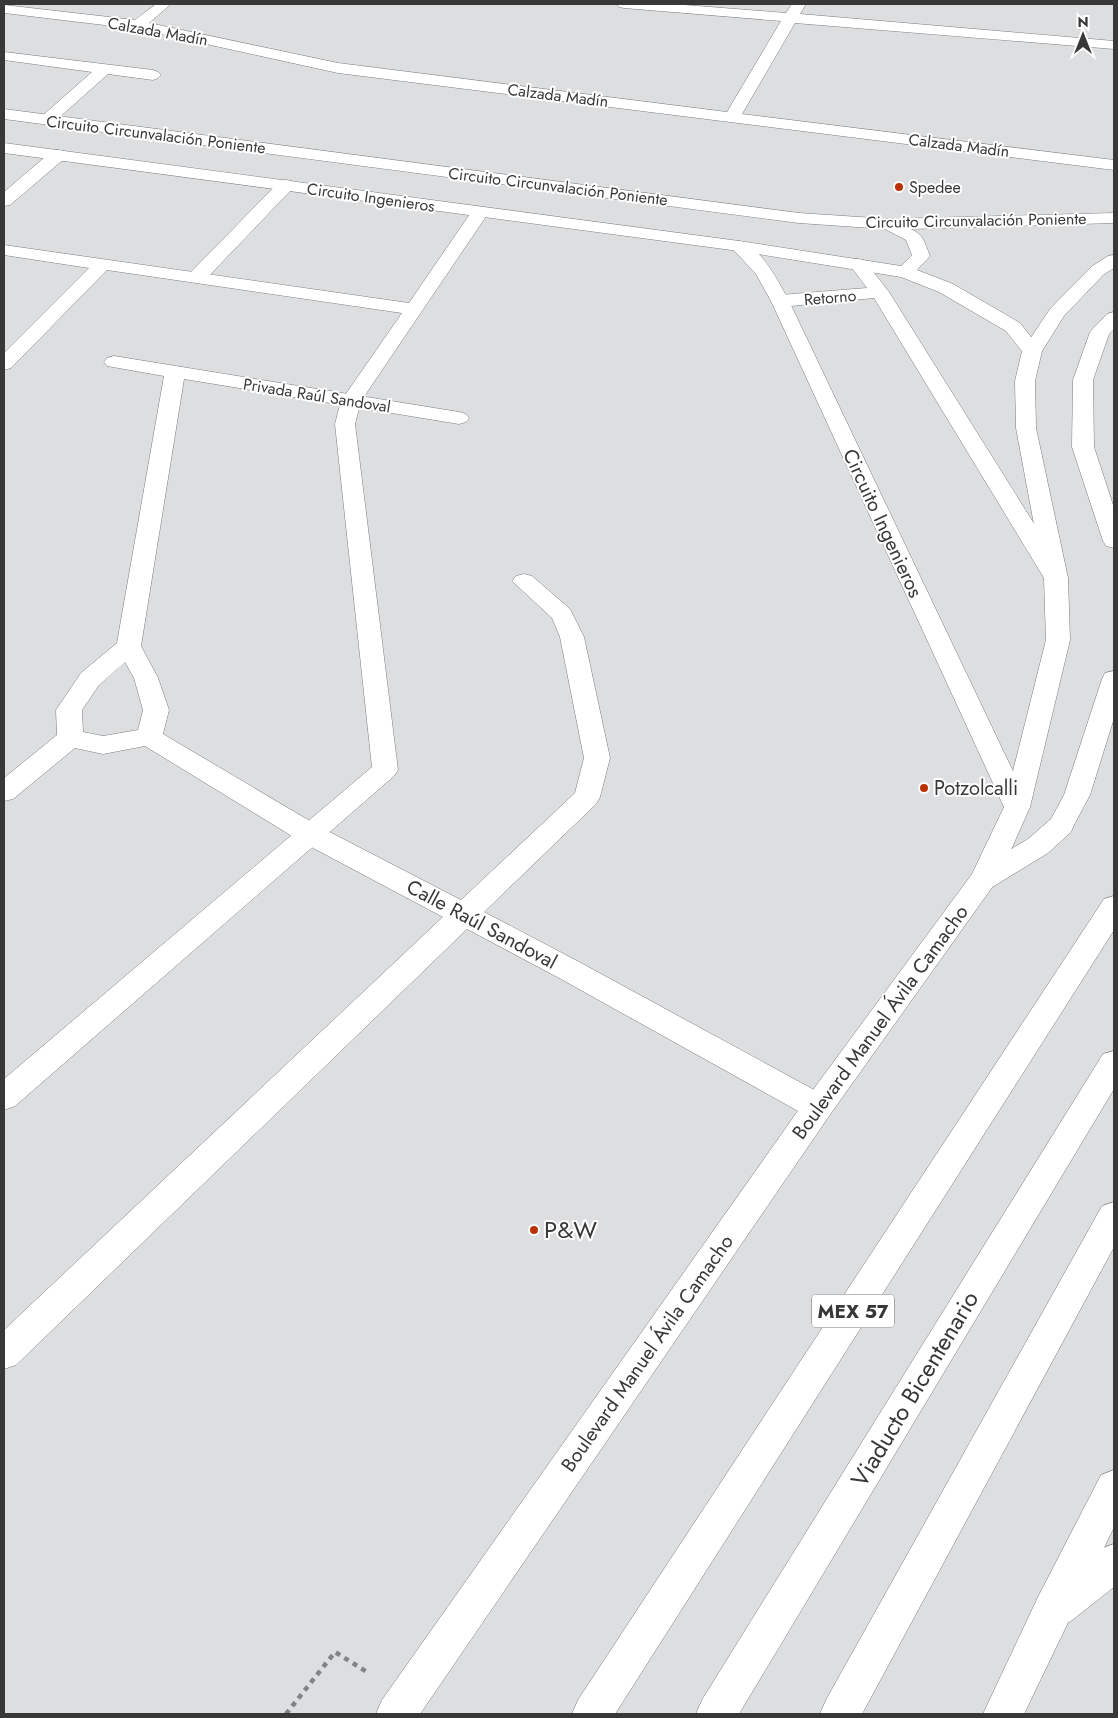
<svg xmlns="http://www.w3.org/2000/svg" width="1118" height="1718" font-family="Jost,sans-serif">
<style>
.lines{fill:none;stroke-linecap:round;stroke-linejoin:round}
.service-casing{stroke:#7b7c7e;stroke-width:1}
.pedestrian-casing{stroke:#7b7c7e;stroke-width:1}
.minor-casing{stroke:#7b7c7e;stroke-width:1}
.secondary-casing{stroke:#7b7c7e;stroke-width:1}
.primary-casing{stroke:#7b7c7e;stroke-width:1}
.trunk-casing{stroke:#7b7c7e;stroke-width:1}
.motorway-casing{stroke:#7b7c7e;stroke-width:1}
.path{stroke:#828384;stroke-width:4.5;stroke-dasharray:5 5;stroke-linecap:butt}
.service{fill:#fff;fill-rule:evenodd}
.pedestrian{fill:#fff;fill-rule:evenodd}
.minor{fill:#fff;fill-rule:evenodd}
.secondary{fill:#fff;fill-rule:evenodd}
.primary{fill:#fff;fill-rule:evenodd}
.trunk{fill:#fff;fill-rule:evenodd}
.motorway{fill:#fff;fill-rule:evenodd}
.poi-dot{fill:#ba3102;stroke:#fff;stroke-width:2}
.labels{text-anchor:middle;stroke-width:4;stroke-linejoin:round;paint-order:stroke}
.far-street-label{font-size:16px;fill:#383839;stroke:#fff}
.far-poi-label{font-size:16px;fill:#383839;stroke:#fff;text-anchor:start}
.shield{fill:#fff;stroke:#747474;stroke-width:1}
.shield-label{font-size:19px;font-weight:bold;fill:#383839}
.street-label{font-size:20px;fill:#383839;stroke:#fff}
.poi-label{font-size:20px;fill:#383839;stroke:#fff;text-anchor:start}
.near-poi-label{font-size:24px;fill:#383839;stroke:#fff;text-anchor:start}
.near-street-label{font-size:24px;fill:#383839;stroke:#fff}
</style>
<rect width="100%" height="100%" fill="#dddee0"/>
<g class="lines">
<g class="service-casing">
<path id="service" d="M858 259 864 260 889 292 1068 578 1064 583 1056 585 1048 583 1044 578 874 298 780 307 773 305 771 301 773 297 780 295 867 288 849 264 852 260Z
M1114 1544V1587L1071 1621 1057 1627 1043 1621 1037 1607 1043 1593 1100 1549Z"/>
</g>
<g class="pedestrian-casing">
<path id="pedestrian" d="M480 207 486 208 489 212 361 401 355 424 398 770 394 776 15 1106 4 1110V1079L372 767 335 424 341 401 402 313 107 270 11 368 4 370V353L89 268 4 255V245L409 303 474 208Z"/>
</g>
<g class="minor-casing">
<path id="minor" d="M156 4H171L149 23 338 63 727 112 781 21 624 8 619 7 617 4H672L786 13 792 4H806L800 14 1114 41V49L795 23 742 114 1114 160V170L338 73 138 29 4 13V5L135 20Z
M4 52 153 70 158 72 161 75 158 78 153 80 108 74 53 123H41L39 120 41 117 92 72 4 60Z
M58 150 64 151 66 155 64 159 10 205 4 206V192L52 151Z
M286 180 292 181 294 185 292 189 204 281 197 283 190 281 188 277 190 273 280 181Z
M739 241C761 246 779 283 789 301L1030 807 1026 814 1017 816 1008 814 1004 807 771 301 756 274 730 246 733 242Z
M114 356 459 412 466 414 469 418 466 422 459 424 184 379 141 646 158 678 169 710 163 734 320 827 461 900 575 793 584 758 560 637 552 618 512 581 516 576 524 574 532 576 570 609 584 637 610 758 600 797 596 804 484 912 581 963 829 1098 834 1107 829 1116 818 1120 807 1116 561 979 467 929 16 1365 4 1369V1330L443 917 300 841 145 746 103 754 75 748 13 799 4 801V778L57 735 56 710 60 704 81 673 117 643 164 376 107 366 104 362 107 358ZM125 662 134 678 143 710 138 730 103 736 83 732 82 710 99 685Z"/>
</g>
<g class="secondary-casing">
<path id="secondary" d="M4 109 799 213 889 219 1114 213V223L911 229C924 235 925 244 930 256L917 270 953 284 1020 323 1042 351 1039 355 1032 357 1025 355 1006 331 939 292 901 277 739 251 4 153V143L739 241 901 266 912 255 906 240 885 229 799 223 4 119Z"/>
</g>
<g class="primary-casing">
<path id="primary" d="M1114 255V268L1103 275 1064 316 1042 351 1035 381 1036 428 1068 578 1070 640 1030 807 998 879 829 1116 420 1714H376L382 1700 807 1098 972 874 1004 807 1046 640 1044 578 1016 428 1015 381 1022 351 1050 309 1091 267 1108 256Z
M1114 1470V1527L1024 1714H983L1038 1597 1101 1475Z"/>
</g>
<g class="trunk-casing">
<path id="trunk" d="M1114 896V930L615 1714H572L578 1700 1104 899Z
M1114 1202V1247L862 1714H820L826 1700 1102 1206Z"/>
</g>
<g class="motorway-casing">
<path id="motorway" d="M1114 312V329L1109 334 1093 380 1094 447 1114 508V548L1106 546 1103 541 1072 447 1073 380 1090 332 1107 314Z
M1114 671V718L1090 795 1074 825 1071 832 1048 853 994 886 984 889 974 886 970 879 974 872 1028 839 1051 819 1064 795 1102 679 1105 673Z
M1114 1051V1089L739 1714H696L702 1700 1103 1054Z"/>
</g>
<path class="path" d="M286 1714 335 1652 367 1672"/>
<use href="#service" class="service"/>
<use href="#pedestrian" class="pedestrian"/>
<use href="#minor" class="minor"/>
<use href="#secondary" class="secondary"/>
<use href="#primary" class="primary"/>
<use href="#trunk" class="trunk"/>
<use href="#motorway" class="motorway"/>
</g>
<g class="poi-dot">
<circle cx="899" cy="187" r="5"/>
<circle cx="924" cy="788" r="5"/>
<circle cx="534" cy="1230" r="5"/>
</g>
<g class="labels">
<g class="far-street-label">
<text transform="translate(158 31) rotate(10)" y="6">Calzada Madín</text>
<text transform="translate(558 95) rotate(7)" y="6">Calzada Madín</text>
<text transform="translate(156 134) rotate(7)" y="6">Circuito Circunvalación Poniente</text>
<text transform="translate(959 145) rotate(7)" y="6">Calzada Madín</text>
<text transform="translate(558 186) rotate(7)" y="6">Circuito Circunvalación Poniente</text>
<text transform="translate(371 197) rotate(8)" y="6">Circuito Ingenieros</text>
<text transform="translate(976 220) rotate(-1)" y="6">Circuito Circunvalación Poniente</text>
<text transform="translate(830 297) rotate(-5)" y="6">Retorno</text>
<text transform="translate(317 395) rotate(9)" y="6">Privada Raúl Sandoval</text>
</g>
<g class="far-poi-label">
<text x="909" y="193">Spedee</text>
</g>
<rect class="shield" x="812" y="1294.5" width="82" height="33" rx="4"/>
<g class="shield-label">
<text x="853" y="1318">MEX 57</text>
</g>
<g class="street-label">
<text transform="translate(883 523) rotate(65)" y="7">Circuito Ingenieros</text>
<text transform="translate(482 924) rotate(28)" y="7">Calle Raúl Sandoval</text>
<text transform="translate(880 1022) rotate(-54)" y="7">Boulevard Manuel Ávila Camacho</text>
<text transform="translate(647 1353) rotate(-55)" y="7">Boulevard Manuel Ávila Camacho</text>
</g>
<g class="poi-label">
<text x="934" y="795">Potzolcalli</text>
</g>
<g class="near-poi-label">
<text x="544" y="1238">P&amp;W</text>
</g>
<g class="near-street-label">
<text transform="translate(915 1389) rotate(-59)" y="8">Viaducto Bicentenario</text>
</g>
</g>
<rect width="1118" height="1718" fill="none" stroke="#383839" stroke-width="10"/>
<g transform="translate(1083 35)" stroke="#ffffff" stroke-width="4" paint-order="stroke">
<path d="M0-4L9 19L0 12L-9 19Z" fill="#383839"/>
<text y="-8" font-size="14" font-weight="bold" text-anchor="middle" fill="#383839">N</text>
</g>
</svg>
